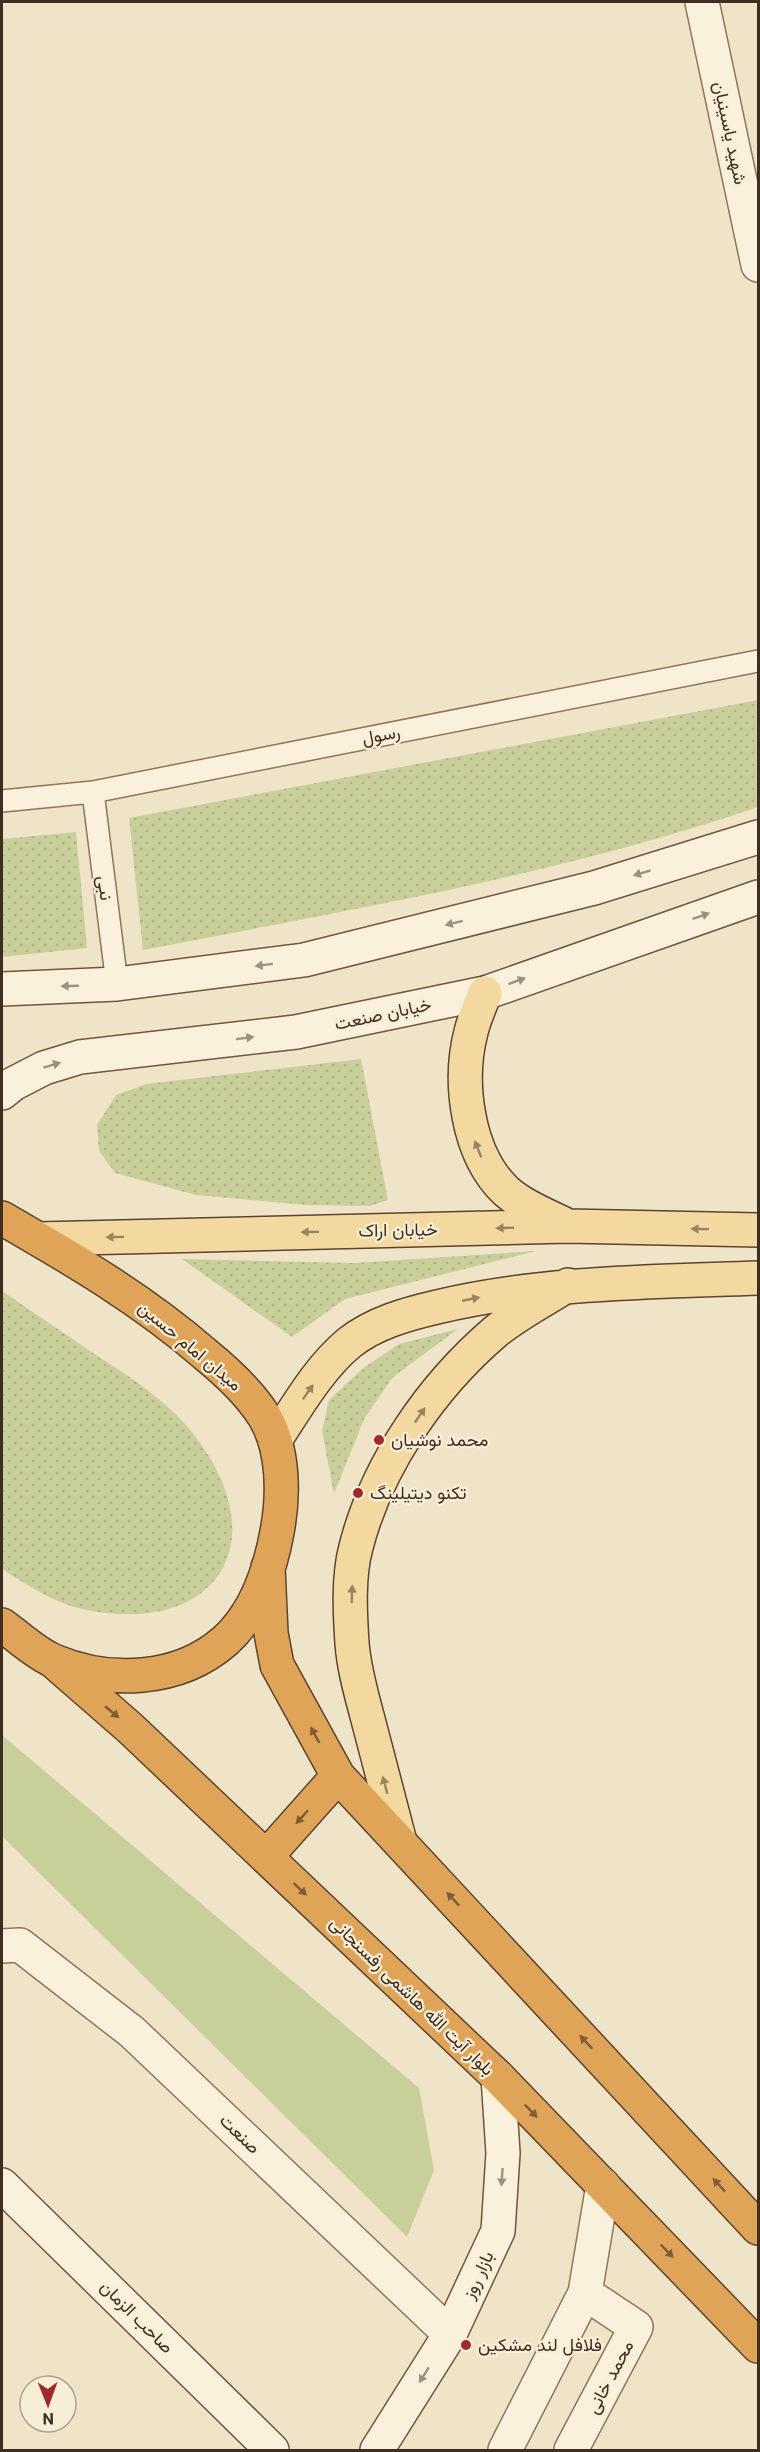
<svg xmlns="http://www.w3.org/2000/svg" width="760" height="2452" font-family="Georgia,Vazirmatn,serif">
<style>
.grass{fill:url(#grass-dots)}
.park{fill:#c9cf9b}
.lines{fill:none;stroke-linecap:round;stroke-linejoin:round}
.lane-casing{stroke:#8d765c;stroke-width:24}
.street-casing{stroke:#8d765c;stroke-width:36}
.secondary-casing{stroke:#6f573f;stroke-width:36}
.primary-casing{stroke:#5b4430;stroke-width:36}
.highway-casing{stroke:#5b4430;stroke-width:36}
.lane{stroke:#faf1dc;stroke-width:21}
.street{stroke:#faf1dc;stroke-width:33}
.secondary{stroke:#faf1dc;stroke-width:33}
.primary{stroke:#f3d9a0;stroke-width:33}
.highway{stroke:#e0a458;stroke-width:33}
.oneway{fill:#9c907e}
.oneway2{fill:#988460}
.oneway3{fill:#7e5d36}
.poi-dot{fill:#9e2a2b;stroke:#f7eed8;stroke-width:2}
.labels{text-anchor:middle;stroke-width:4.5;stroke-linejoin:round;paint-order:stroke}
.street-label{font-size:18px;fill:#3d2e20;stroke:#f7eed8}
.poi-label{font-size:18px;fill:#3d2e20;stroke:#f7eed8;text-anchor:start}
</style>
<defs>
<pattern id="grass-dots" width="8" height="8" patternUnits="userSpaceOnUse" patternTransform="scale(1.5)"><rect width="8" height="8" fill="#c9cf9b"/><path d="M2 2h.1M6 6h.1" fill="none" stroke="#aeb285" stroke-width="1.8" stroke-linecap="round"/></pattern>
</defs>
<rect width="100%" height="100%" fill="#f0e4c8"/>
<path class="grass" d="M758 700V807C559 875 349 910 143 950L129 818Z
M76 832 87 948 2 957V839Z
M361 1059 388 1200 370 1206 306 1205 196 1195 115 1173 99 1151 97 1125 116 1095 146 1084Z
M536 1251 345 1299 292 1337 182 1259 354 1263Z
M2 1291C33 1312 65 1334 96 1355 138 1382 177 1407 205 1450 274 1556 204 1634 87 1610 56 1604 28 1586 2 1569Z
M458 1329 393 1377 364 1419 334 1494 322 1431 329 1400 362 1369 399 1344Z"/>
<path class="park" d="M2 1735 419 2088 434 2170 407 2237 2 1836Z"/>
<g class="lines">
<g class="lane-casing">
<path id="lane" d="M93 792 117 984
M2 801 93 792 758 661"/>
</g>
<g class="street-casing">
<path id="street" d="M702 2 758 265
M2 1946 20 1945 132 2032 450 2334
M505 2450 585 2293 603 2185
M571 2450 636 2327 585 2293"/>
</g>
<g class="secondary-casing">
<path id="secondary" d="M2 989 117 984 304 960 594 888 758 837
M2 1093 13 1084 44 1068 80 1057 296 1032 485 993 758 897
M2 2185 272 2450
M377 2450 450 2334 498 2231 503 2153 498 2077"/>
</g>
<g class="primary-casing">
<path id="primary" d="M485 993C480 1006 474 1019 471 1032 458 1082 467 1154 506 1191 523 1206 546 1215 566 1225
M38 1239 568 1226 758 1230
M275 1440C297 1407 318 1369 349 1343 374 1323 407 1314 437 1307 542 1282 651 1282 758 1278
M400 1842C390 1804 380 1766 370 1727 363 1700 354 1671 352 1643 350 1613 348 1576 356 1547 377 1465 431 1387 495 1332 517 1314 544 1300 568 1285"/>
</g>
<g class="highway-casing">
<path id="highway" d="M2 1218C73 1259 143 1300 205 1354 227 1372 249 1392 264 1416 284 1448 284 1496 277 1532 270 1570 255 1614 225 1641 178 1682 109 1684 54 1661 35 1653 18 1636 2 1625
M268 1567 271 1633 277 1665 338 1776 758 2228
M52 1660 130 1728 498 2077 758 2346
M266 1857 338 1776"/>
</g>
<use href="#lane" class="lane"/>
<use href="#street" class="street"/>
<use href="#secondary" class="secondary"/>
<use href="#primary" class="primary"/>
<use href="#highway" class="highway"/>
</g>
<defs><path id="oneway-solid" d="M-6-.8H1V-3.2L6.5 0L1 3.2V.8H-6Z" transform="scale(1.5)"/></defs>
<g class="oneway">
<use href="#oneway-solid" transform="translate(642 873) rotate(163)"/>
<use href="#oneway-solid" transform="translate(701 916) rotate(-19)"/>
<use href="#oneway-solid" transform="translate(454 923) rotate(166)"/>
<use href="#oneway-solid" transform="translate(264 965) rotate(173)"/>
<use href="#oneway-solid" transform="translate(517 981) rotate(-20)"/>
<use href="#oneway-solid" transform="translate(70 986) rotate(178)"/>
<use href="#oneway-solid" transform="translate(245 1038) rotate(-7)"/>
<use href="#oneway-solid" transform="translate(52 1065) rotate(-17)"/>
<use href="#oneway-solid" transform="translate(502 2177) rotate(94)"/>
<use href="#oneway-solid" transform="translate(424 2375) rotate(122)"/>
</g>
<g class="oneway2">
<use href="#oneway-solid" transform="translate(478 1149) rotate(-111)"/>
<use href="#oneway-solid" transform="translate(505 1228) rotate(178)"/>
<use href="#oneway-solid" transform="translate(700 1229) rotate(-179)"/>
<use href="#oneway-solid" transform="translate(310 1232) rotate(179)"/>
<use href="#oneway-solid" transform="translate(115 1237) rotate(179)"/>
<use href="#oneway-solid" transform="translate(471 1299) rotate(-11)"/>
<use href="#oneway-solid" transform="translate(308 1392) rotate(-55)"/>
<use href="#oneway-solid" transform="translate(420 1415) rotate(-56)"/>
<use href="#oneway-solid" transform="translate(352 1594) rotate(-88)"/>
<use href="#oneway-solid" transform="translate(385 1785) rotate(-105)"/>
</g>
<g class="oneway3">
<use href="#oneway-solid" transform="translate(112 1712) rotate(40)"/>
<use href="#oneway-solid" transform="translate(315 1735) rotate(-119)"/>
<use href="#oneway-solid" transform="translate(302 1817) rotate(132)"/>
<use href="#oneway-solid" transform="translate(300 1889) rotate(43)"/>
<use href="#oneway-solid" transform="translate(453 1899) rotate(-133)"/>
<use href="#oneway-solid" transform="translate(586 2042) rotate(-133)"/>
<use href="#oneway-solid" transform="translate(531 2111) rotate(46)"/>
<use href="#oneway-solid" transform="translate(719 2185) rotate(-133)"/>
<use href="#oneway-solid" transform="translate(667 2251) rotate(46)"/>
</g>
<g class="poi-dot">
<circle cx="379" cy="1440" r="6"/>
<circle cx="358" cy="1493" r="6"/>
<circle cx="466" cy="2345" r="6"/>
</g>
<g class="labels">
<g class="street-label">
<text transform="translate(730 133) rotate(78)" y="6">شهید یاسینیان</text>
<text transform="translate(381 735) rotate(-11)" y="6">رسول</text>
<text transform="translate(105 888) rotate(83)" y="6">نبی</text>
<text transform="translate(383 1014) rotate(-12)" y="6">خیابان صنعت</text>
<text transform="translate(398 1230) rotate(-1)" y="6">خیابان اراک</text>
<text transform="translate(190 1346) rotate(40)" y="6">میدان امام حسین</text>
<text transform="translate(412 1996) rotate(44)" y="6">بلوار آیت الله هاشمی رفسنجانی</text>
<text transform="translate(240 2134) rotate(44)" y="6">صنعت</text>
<text transform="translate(478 2275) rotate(-65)" y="6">بازار روز</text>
<text transform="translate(137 2317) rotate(45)" y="6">صاحب الزمان</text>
<text transform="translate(610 2377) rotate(-62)" y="6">محمد خانی</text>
</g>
<g class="poi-label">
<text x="391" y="1446">محمد نوشیان</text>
<text x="370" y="1499">تکنو دیتیلینگ</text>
<text x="478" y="2351">فلافل لند مشکین</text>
</g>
</g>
<rect width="760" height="2452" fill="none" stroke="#3d2e20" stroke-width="6"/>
<g transform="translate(48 2404) rotate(179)"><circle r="28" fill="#f7eed8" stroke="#ada18e" stroke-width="1.5"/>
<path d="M0-4.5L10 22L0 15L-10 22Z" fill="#9e2a2b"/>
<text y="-9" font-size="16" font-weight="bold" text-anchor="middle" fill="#3d2e20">N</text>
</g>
</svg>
